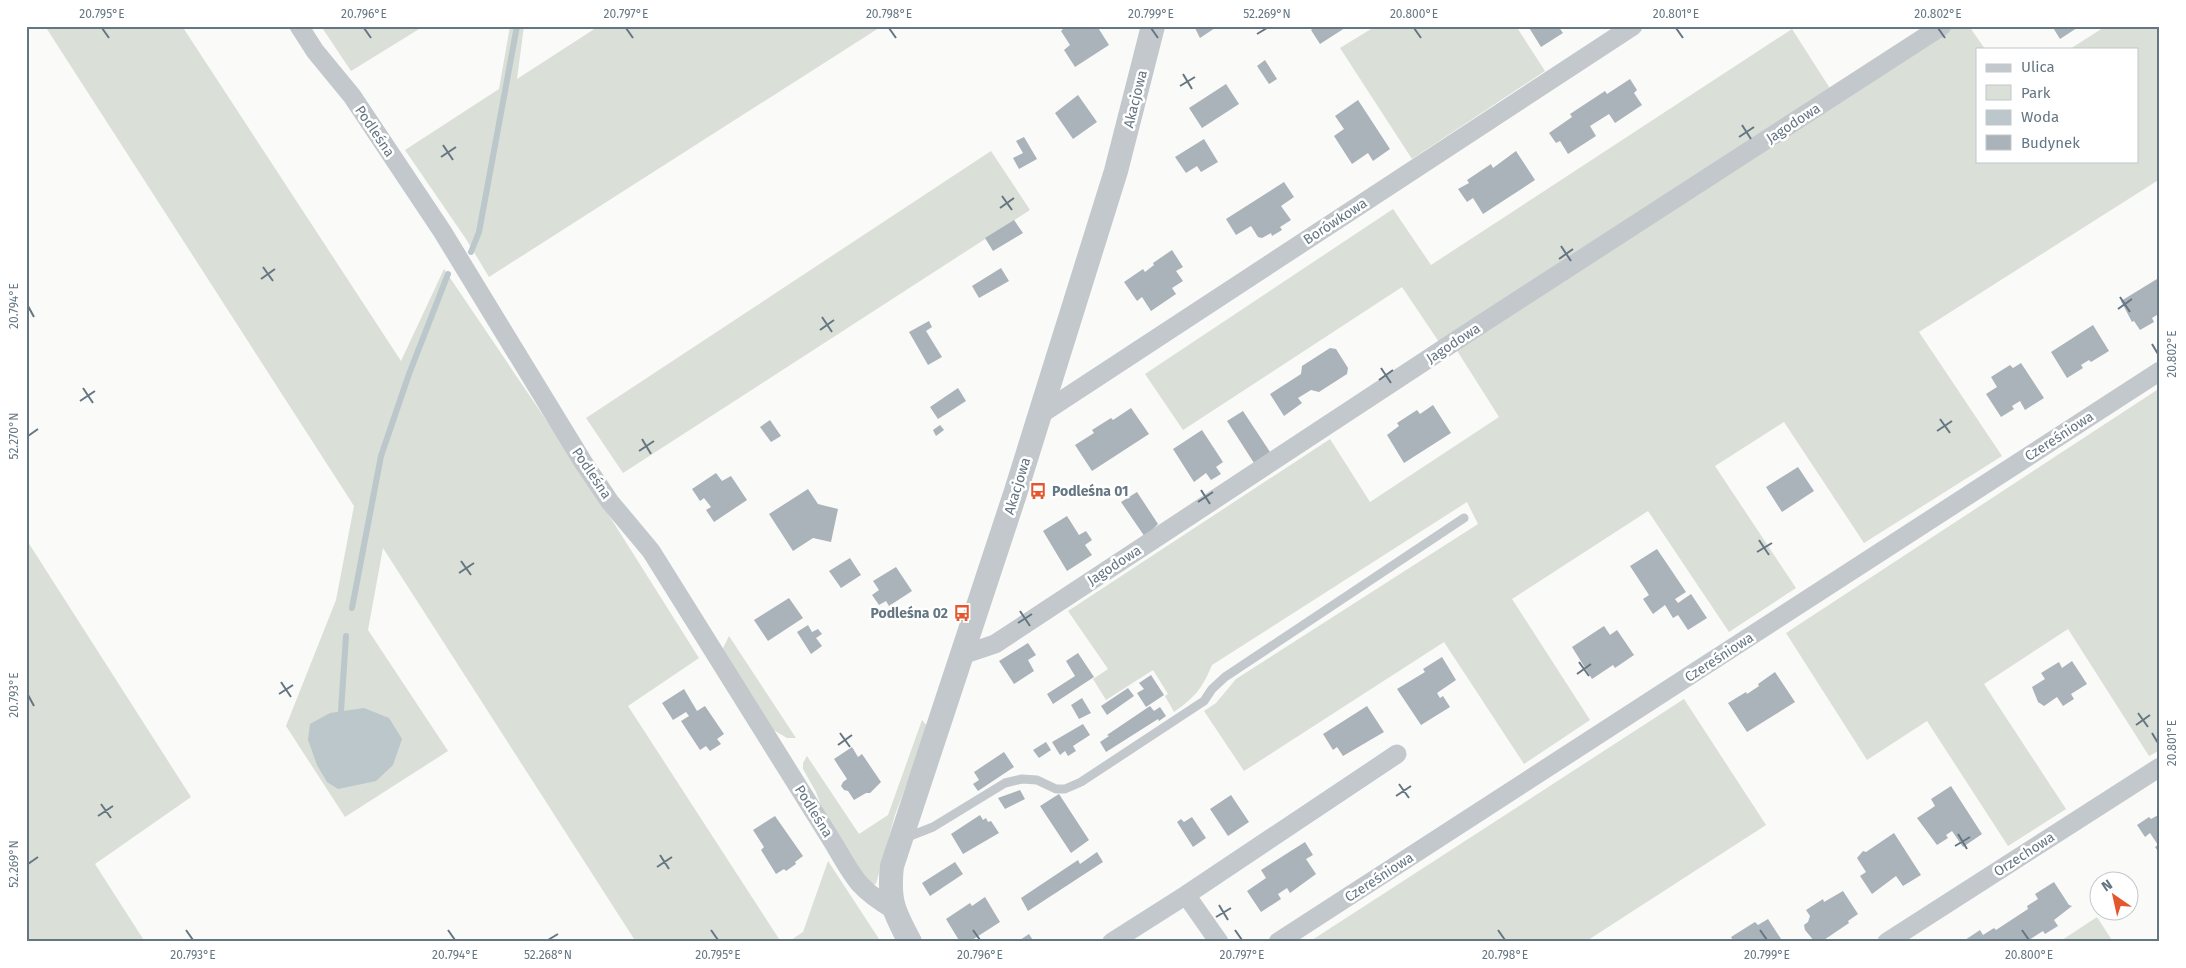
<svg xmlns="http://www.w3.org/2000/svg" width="2186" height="968" font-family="'Fira Sans',sans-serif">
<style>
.green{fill:#dadfd7}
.water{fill:#bbc7cb}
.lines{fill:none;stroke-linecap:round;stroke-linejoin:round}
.stream{stroke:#bbc7cb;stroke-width:6}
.building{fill:#aab3b9}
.service{stroke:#c3c8cc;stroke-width:9}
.minor{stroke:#c3c8cc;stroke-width:19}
.tertiary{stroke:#c3c8cc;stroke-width:24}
.ticks{fill:none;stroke:#657683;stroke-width:2}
.labels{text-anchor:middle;stroke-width:5;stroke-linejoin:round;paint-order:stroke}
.street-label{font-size:14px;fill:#657683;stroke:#fff}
.poi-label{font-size:14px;font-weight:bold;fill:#657683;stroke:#fff;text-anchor:start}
.neatline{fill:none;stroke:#657683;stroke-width:2}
.ticks-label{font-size:12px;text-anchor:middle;fill:#657683}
</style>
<rect width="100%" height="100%" fill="#fafaf8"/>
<path class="green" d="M45 26H182L401 361 444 269 586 479 699 658 628 706 781 942H636L383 548 368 630 448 751 345 817 286 726 336 600 354 506Z
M321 26H424L351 71Z
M510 26H524L517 79 599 26H882L489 277 466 239 405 150 499 89Z
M1376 26H1516L1545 71 1412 159 1340 48Z
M1952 26H1969L1985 49H1977V161H2137V49H2070L2106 26H2160V179L1919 332 2002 456 1864 543 1784 422 1715 466 1796 588 1729 632 1648 511 1512 599 1590 720 1524 764 1444 642 1244 771 1204 711 1216 703 1236 679 1478 524 1467 502 1212 665C1202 689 1195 697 1174 712L1165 696 1168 694 1153 670 1106 700 1093 679 1108 669 1068 611 1330 439 1370 502 1499 417 1456 349Z
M1792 29 1831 90 1439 342 1402 287 1183 430 1145 374 1393 209 1431 265Z
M991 151 1030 210 623 473 586 418Z
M2160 388V750L2149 756 2068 629 1984 684 2066 809 2008 846 1927 721 1867 760 1786 633Z
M26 539 191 797 95 864 145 942H26Z
M729 636 796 738H787L770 728 728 660 723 648Z
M1684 699 1766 825 1585 942H1309Z
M922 720 928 727 895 815 876 884 872 885 864 879 824 814 816 792 803 769V763L807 756 859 834 888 815Z
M828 861 881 942H788L803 932Z
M2097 917 2113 942H2059Z"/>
<path class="water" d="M364 708 389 718 402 739 393 765 376 781 338 789 327 782 317 765 308 740 310 724 330 713Z"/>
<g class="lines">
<path class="stream" d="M471 252 479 232 517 26
M352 608 381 456 409 374 448 274
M341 711 346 636"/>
</g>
<path class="building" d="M1066 26H1097L1109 45 1075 67 1064 50 1070 45 1061 31Z
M1194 26H1218L1200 38Z
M1316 26H1348L1320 44 1311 30Z
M1528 26H1558L1563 33 1541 47Z
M2052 26H2080L2060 39Z
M1265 60 1277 79 1269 84 1257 66Z
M1630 79 1637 90 1634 93 1642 105 1615 123 1609 114 1590 126 1596 136 1568 154 1560 141 1556 143 1549 133 1572 117 1570 114 1605 91 1607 94Z
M1226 84 1239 104 1202 128 1189 108Z
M1078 95 1097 122 1073 139 1055 113Z
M1358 100 1390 149 1373 161 1368 153 1352 164 1334 136 1344 129 1335 116Z
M1024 137 1037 159 1019 169 1013 158 1023 153 1016 141Z
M1204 139 1218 162 1201 172 1197 166 1186 173 1175 157Z
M1516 151 1535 180 1483 214 1473 198 1467 202 1458 189 1469 183 1467 180 1491 164 1493 168Z
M1284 182 1294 197 1281 206 1291 220 1280 227 1282 230 1272 236 1271 233 1262 238 1258 237 1251 226 1236 235 1226 219Z
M1014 220 1023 233 993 251 985 238Z
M1172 250 1183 267 1176 271 1183 281 1172 288 1176 294 1151 311 1142 297 1137 301 1124 282 1143 269 1145 272 1154 265 1153 263Z
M1001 268 1009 281 979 298 972 286Z
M2157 279 2160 283V313L2152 318 2154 322 2140 330 2134 321 2132 322 2121 301Z
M929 321 932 327 926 331 942 357 928 365 909 332Z
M2093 325 2109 351 2091 362 2089 360 2081 365 2083 368 2067 378 2051 352Z
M1330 348 1336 349 1348 368 1347 374 1319 392 1311 390 1298 398 1302 403 1284 416 1270 394 1301 374 1302 366Z
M2021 363 2044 398 2025 410 2020 401 2012 406 2014 409 2001 417 1986 394 1997 387 1991 377 2010 365 2013 368Z
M958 388 966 401 938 419 930 407Z
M1433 405 1451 433 1404 463 1387 435 1399 426 1397 423 1417 410 1420 414Z
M1131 408 1149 434 1092 471 1075 445 1094 433 1092 430 1111 418 1113 420Z
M1243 411 1270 452 1254 463 1227 421Z
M770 420 781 436 771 442 760 427Z
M940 425 944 430 936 436 933 430Z
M1202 430 1223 462 1216 467 1221 474 1211 480 1206 473 1194 482 1173 449Z
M1798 467 1814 491 1782 512 1766 487Z
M716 473 722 481 731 476 747 500 714 522 706 510 711 507 704 498 700 501 692 489Z
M808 489 818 504 838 509 831 542 813 538 793 551 769 514Z
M1137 492 1158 524 1145 537 1121 502Z
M1067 516 1079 535 1086 531 1092 540 1085 545 1092 555 1067 571 1043 531Z
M1657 549 1686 592 1675 599 1678 603 1691 594 1707 618 1688 630 1678 615 1673 618 1665 605 1653 614 1643 599 1649 595 1630 566Z
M850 558 861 575 841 588 829 571Z
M896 567 912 591 889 606 886 601 879 605 872 595 879 590 873 581Z
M789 598 803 618 768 641 754 620Z
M808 625 812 632 818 629 822 634 816 638 822 646 811 654 797 632Z
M1604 626 1610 635 1617 630 1634 655 1615 668 1613 665 1592 679 1572 647Z
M1028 643 1036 655 1028 660 1034 671 1014 684 999 661Z
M1078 653 1094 677 1053 704 1047 694 1075 676 1066 661Z
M1442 657 1456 680 1437 693 1440 698 1443 696 1450 707 1421 725 1397 689 1425 672 1423 669Z
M2072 661 2087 684 2071 694 2074 699 2063 706 2057 697 2044 706 2038 702 2032 687 2045 679 2041 673 2059 662 2062 668Z
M1775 672 1795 702 1747 732 1728 703 1746 692 1747 694 1759 686 1758 684Z
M1151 675 1164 695 1146 707 1137 693 1144 689 1139 683Z
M1128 688 1134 696 1107 715 1101 706Z
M684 689 697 711 705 706 724 734 717 739 721 744 710 751 706 746 700 750 681 721 689 716 686 712 673 720 662 703Z
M1082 698 1091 713 1079 719 1071 705Z
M1150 706 1154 711 1160 707 1166 716 1159 721 1158 719 1106 752 1100 742 1109 736 1107 735Z
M1367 706 1384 732 1343 756 1337 747 1333 750 1323 734Z
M1083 724 1090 735 1073 746 1076 751 1068 756 1065 751 1060 755 1052 742Z
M1046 742 1051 750 1039 758 1033 750Z
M852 747 858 757 862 754 881 782 870 793H866L854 800 848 791 844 790 841 786 843 782 847 779 834 759Z
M1004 752 1014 767 978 791 973 784 979 780 974 772Z
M1951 786 1982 834 1963 847 1952 831 1946 835 1948 838 1937 845 1917 818 1935 806 1931 799Z
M1020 790 1025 799 1005 809 998 798Z
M1059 794 1089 840 1071 853 1040 806Z
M1231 795 1249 822 1228 836 1210 809Z
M2160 814V854L2155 847 2158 845 2150 833 2145 837 2137 825 2149 817 2151 819Z
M980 815 983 820 986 818 988 822 991 821 999 833 963 854 951 834Z
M775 816 803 856 795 862 796 864 786 871 784 869 776 874 761 850 764 847 753 830Z
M1192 817 1206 838 1193 847 1177 822 1181 819 1184 822Z
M1894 833 1921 875 1903 886 1896 876 1872 894 1860 876 1866 872 1857 858 1863 851 1866 852Z
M1305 842 1313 855 1306 859 1316 874 1290 893 1287 888 1278 894 1281 899 1261 912 1247 891 1266 878 1261 870Z
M1097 852 1103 862 1028 911 1021 898 1078 860 1080 864Z
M955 862 963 874 930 896 922 883Z
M2054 882 2069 905 2072 906 2054 920 2058 926 2045 934 2043 931 2026 942H1962L1980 930 1983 935 1994 928 1996 930 2028 909 2027 906 2038 899 2035 894Z
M1843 891 1858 914 1848 921 1849 923 1821 942H1815L1805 930 1804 925 1808 922 1810 916 1806 910 1823 899 1824 902Z
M985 897 1000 922 969 942H960L946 919 970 903 972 906Z
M1768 919 1783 942H1734L1731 937 1755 922 1758 925Z
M1029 934 1034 942H1017Z"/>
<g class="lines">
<path class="service" d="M905 838 933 827 1005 783 1022 779 1037 780 1056 789H1065L1081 782 1204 701 1212 689 1225 677 1464 518"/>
<path class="minor" d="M299 26 315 51 352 96 442 231 583 462 610 502 651 551 834 844C854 878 858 889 894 910
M1038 416 1633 26
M962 655 995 644 1469 332 1942 26
M1186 895 1397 754
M1112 942 1186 895 1219 942
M1278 942 2160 371
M1887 942 2160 767"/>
<path class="tertiary" d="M910 942C894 912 888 901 892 866L1015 494 1116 171 1153 26"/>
</g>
<path class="ticks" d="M102 28 109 38M364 28 371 38M626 28 633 38M889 28 896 38M1151 28 1158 38M1414 28 1421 38M1676 28 1683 38M1938 28 1945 38M1257 34 1267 28M1183 74 1192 89M1180 86 1195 77M1742 125 1751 139M1739 137 1754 127M443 145 453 160M441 157 456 147M1002 196 1012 210M1000 208 1014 198M1561 246 1571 261M1559 259 1573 249M263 267 273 281M261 279 275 269M2120 297 2130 312M28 306 34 317M2118 309 2132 299M822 317 832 332M820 330 834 320M2152 344 2158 354M1381 368 1391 383M1379 380 1393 370M83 388 93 403M80 401 95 391M1940 419 1950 433M1937 431 1952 421M28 436 38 429M642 439 651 454M639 451 654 441M1201 490 1210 504M1198 502 1213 492M1759 540 1769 555M1757 552 1772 543M461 561 471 575M459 573 474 563M1020 611 1030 626M1018 623 1032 614M1579 662 1589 676M1577 674 1591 664M281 682 291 697M279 694 293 685M28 695 34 706M2138 713 2148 727M2136 725 2150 715M840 733 850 747M2152 733 2158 743M838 745 852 735M1399 784 1409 798M1396 796 1411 786M101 804 111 818M98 816 113 806M1958 834 1967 849M1955 846 1970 837M660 855 669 869M28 864 38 857M657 867 672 857M1219 905 1228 920M1216 917 1231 908M186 930 193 940M448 930 455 940M711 930 718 940M973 930 980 940M1235 930 1242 940M1498 930 1505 940M1760 930 1767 940M2022 930 2029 940M548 940 558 934"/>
<defs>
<g id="bus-bare" transform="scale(1.35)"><path d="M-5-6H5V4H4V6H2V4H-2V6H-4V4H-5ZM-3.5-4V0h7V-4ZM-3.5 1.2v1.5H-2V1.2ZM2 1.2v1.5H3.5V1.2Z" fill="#e4572e" stroke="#fff" stroke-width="2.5" paint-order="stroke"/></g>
</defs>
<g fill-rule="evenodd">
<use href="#bus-bare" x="1038" y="491"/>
<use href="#bus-bare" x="962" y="613"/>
</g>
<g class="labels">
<g class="street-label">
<text transform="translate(1135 99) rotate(-76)" y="5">Akacjowa</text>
<text transform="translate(1793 123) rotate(-33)" y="5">Jagodowa</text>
<text transform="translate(375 131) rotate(56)" y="5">Podleśna</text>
<text transform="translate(1335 221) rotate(-33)" y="5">Borówkowa</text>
<text transform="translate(1453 343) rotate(-33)" y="5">Jagodowa</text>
<text transform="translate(2059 436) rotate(-33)" y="5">Czereśniowa</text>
<text transform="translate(592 473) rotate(56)" y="5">Podleśna</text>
<text transform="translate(1017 486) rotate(-73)" y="5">Akacjowa</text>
<text transform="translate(1114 565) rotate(-33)" y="5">Jagodowa</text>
<text transform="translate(1719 657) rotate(-33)" y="5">Czereśniowa</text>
<text transform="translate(814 811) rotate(58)" y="5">Podleśna</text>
<text transform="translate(2024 854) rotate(-33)" y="5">Orzechowa</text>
<text transform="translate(1379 877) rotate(-33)" y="5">Czereśniowa</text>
</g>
<g class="poi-label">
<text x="1052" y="496">Podleśna 01</text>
<text x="948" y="618" text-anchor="end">Podleśna 02</text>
</g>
</g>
<rect width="2186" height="968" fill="none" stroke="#ffffff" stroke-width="55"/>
<rect x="1976" y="48" width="162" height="115" fill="#ffffff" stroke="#c1c8cd"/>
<rect x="1986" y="64" width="25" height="8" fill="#c3c8cc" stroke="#c1c8cd"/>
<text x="2021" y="72" font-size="15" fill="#657683">Ulica</text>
<rect x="1986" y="85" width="25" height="15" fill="#dadfd7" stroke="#c1c8cd"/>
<text x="2021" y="98" font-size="15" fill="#657683">Park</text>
<rect x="1986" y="110" width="25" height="15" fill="#bbc7cb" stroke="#c1c8cd"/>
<text x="2021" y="122" font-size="15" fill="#657683">Woda</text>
<rect x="1986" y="135" width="25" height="15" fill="#aab3b9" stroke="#c1c8cd"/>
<text x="2021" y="148" font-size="15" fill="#657683">Budynek</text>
<g transform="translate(2114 896) rotate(326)"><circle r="24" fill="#ffffff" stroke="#c1c8cd"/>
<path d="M0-4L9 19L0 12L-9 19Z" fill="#e4572e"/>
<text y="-8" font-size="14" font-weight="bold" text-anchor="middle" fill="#657683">N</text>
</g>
<rect x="28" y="28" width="2130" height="912" class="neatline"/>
<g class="ticks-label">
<text x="102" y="18">20.795°E</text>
<text x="364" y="18">20.796°E</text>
<text x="626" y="18">20.797°E</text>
<text x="889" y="18">20.798°E</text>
<text x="1151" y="18">20.799°E</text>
<text x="1267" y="18">52.269°N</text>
<text x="1414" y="18">20.800°E</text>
<text x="1676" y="18">20.801°E</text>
<text x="1938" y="18">20.802°E</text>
<text transform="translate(14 306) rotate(-90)" y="4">20.794°E</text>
<text transform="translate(2172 354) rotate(-90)" y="4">20.802°E</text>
<text transform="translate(14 436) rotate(-90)" y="4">52.270°N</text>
<text transform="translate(14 695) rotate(-90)" y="4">20.793°E</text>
<text transform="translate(2172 743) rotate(-90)" y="4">20.801°E</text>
<text transform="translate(14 864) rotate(-90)" y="4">52.269°N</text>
<text x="193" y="959">20.793°E</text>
<text x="455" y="959">20.794°E</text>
<text x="548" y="959">52.268°N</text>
<text x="718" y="959">20.795°E</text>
<text x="980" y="959">20.796°E</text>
<text x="1242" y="959">20.797°E</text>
<text x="1505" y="959">20.798°E</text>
<text x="1767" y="959">20.799°E</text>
<text x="2029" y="959">20.800°E</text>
</g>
</svg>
